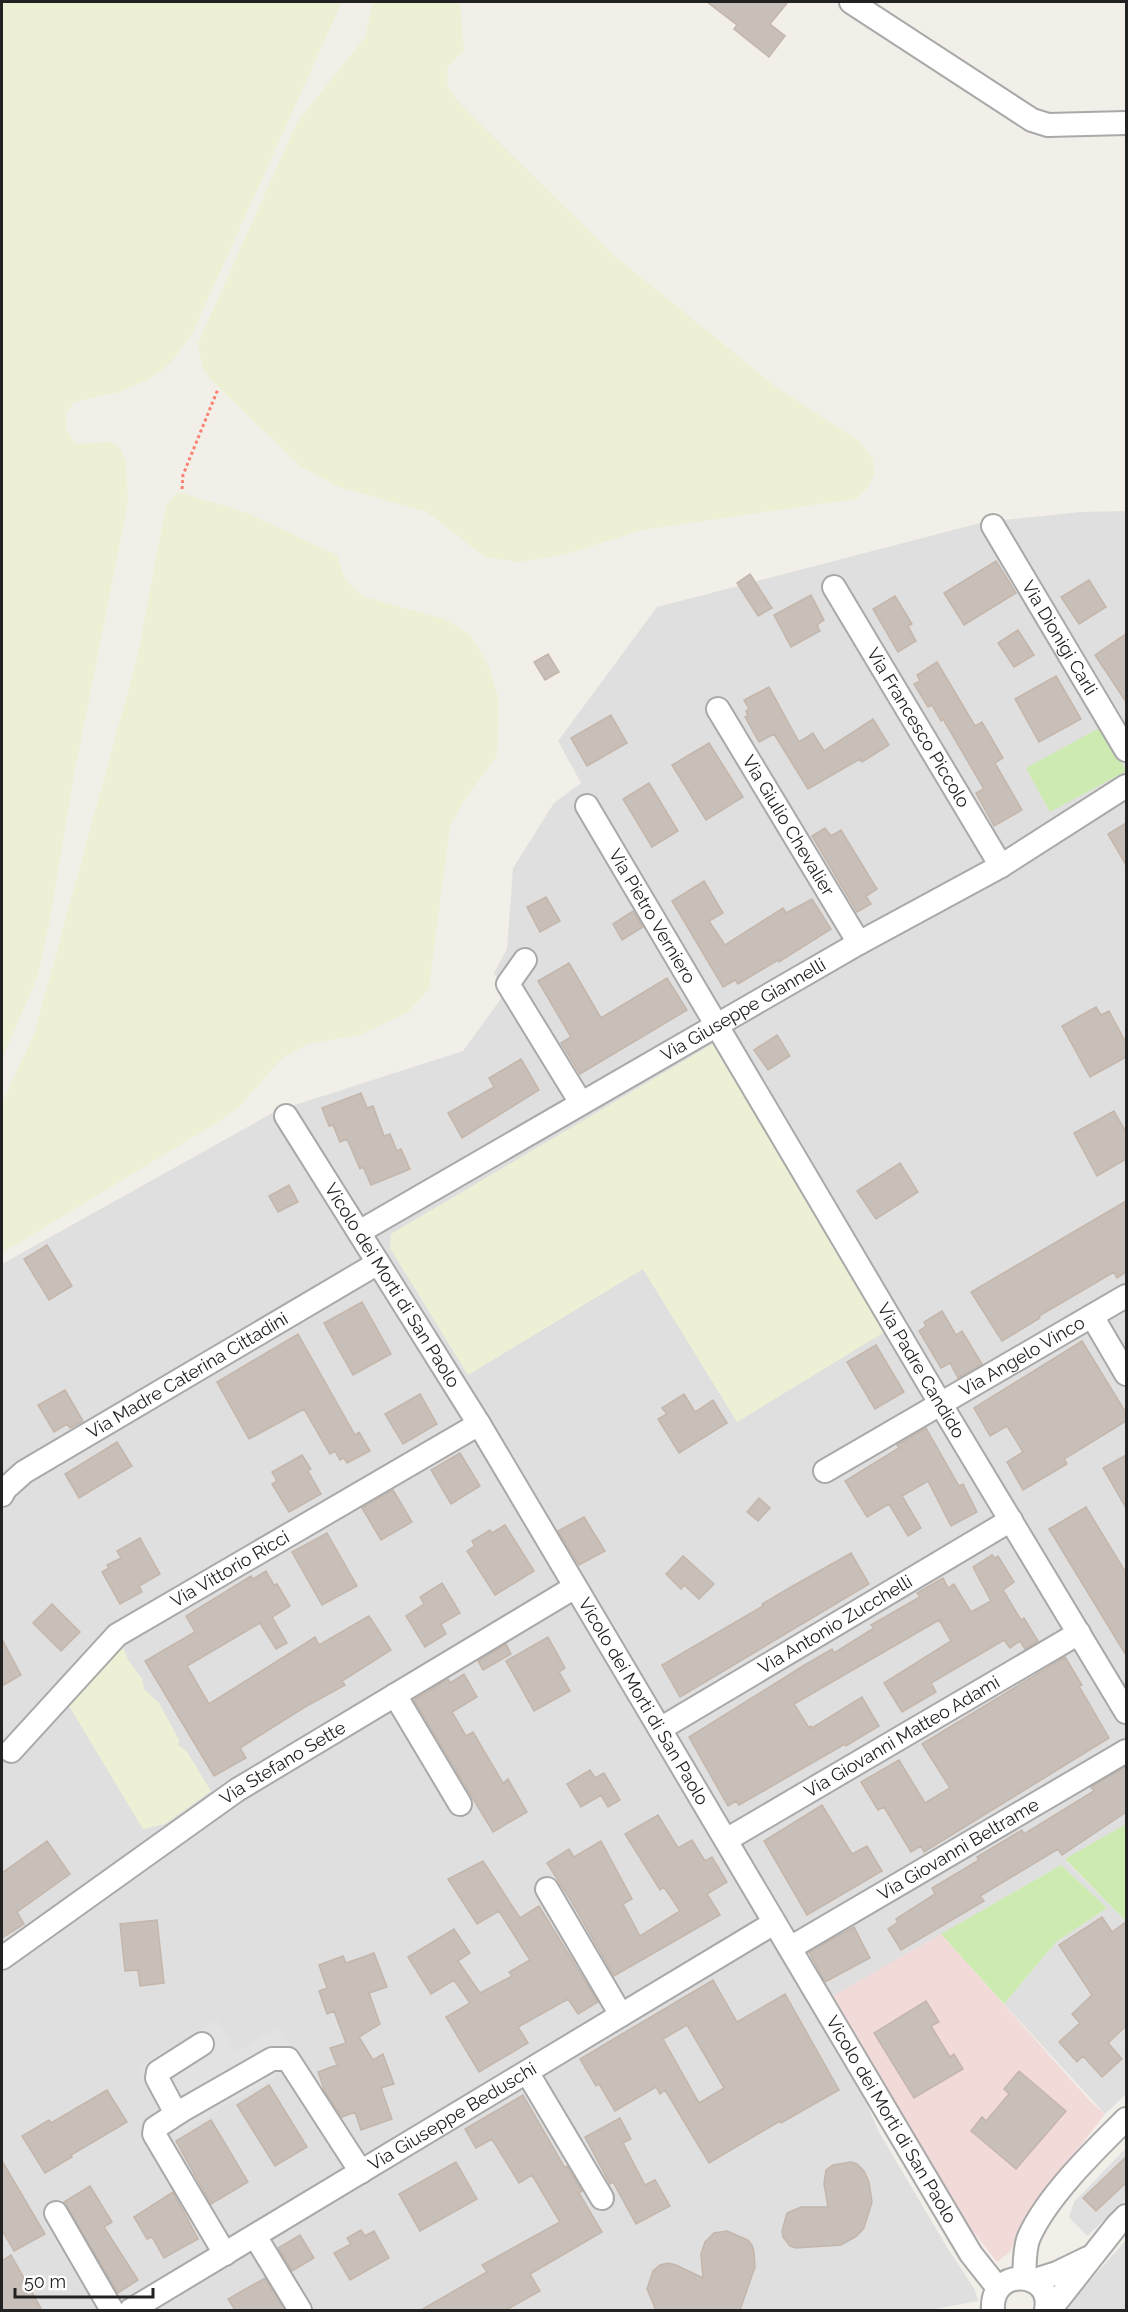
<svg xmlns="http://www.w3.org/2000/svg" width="1128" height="2312" font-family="Raleway,sans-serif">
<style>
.residential{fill:#e0dfdf}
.commercial{fill:#f2dad9}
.farmland{fill:#eef0d5}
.grass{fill:#cdebb0}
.parking{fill:#e2e2e2}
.building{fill:#c7bfb8;stroke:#c4b6ab;stroke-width:1.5;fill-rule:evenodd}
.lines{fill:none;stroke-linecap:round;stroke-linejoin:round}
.minor-casing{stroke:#a9a9a9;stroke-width:26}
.path{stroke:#fa8072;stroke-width:3;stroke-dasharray:3 3;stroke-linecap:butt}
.minor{stroke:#fff;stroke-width:22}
.labels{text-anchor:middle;stroke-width:4.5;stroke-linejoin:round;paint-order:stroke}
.street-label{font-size:18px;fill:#222;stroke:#fff}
</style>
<rect width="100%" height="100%" fill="#f2efe9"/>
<path class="residential" d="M1126 511V1824L1065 1860 1126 1921V2094L1105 2114 1004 2004 1056 1942 1107 1908 1061 1865 815 2007 857 2082 879 2132 945 2244 975 2290 978 2301 929 2310H2V1264L276 1111 463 1051 506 992 494 973 507 949 513 868 554 803 581 783 558 741 657 607 984 522 1080 512Z
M1126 2148V2200L1087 2236 1069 2217 1074 2202Z
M1126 2240V2310H1064Z"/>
<path class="commercial" d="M941 1934 1090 2101 1105 2114 1027 2216 1010 2252 997 2262 968 2225 833 1996Z"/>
<path class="farmland" d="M2 2H342L193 332 170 364 149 379 120 392 74 402 66 413 67 430 75 444 110 442 120 448 126 462 128 502 74 776 51 914 38 976 2 1059Z
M373 2H460L464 50 448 67 447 84 461 105 616 257 775 386 860 442 873 459 874 475 868 487 856 499 642 530 564 555 519 562 485 557 427 512 339 487 301 467 210 379 202 366 198 343 297 122 365 37Z
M178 492 245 512 337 555 345 579 362 596 444 619 471 635 489 667 499 700 497 756 465 799 450 826 429 989 408 1012 360 1035 308 1044 282 1058 239 1107 215 1124 2 1253V1103L34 1034 137 658 166 506Z
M716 1042 886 1331 737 1422 643 1269 468 1375 390 1248 391 1234Z
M116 1647 124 1649 128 1660 142 1679 144 1689 159 1703 179 1740 178 1745 187 1752 211 1791 165 1824 143 1829 65 1699Z"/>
<path class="grass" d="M1103 726 1126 771 1050 812 1026 768Z
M1126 1824V1921L1065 1859Z
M1061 1865 1107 1908 1056 1942 1004 2004 941 1934Z"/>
<path class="parking" d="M217 2020 236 2052 278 2027 299 2063 176 2135 137 2067Z"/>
<path class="building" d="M707 2H788L770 24 785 36 769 57 734 29 737 25Z
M996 561 1016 593 964 625 944 593Z
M750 574 772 608 758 616 737 583Z
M1089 580 1106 607 1079 624 1061 597Z
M811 595 824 620 817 625 820 631 791 647 774 615Z
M895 596 912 624 908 626 916 641 898 652 873 609Z
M1018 630 1034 655 1014 667 998 643Z
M1126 634V702L1095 655Z
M548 654 559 672 545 680 534 662Z
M937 662 975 726 982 722 1003 758 995 763 1022 810 994 826 976 793 984 789 943 719 941 721 932 705 928 707 914 684 920 681 917 675Z
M1056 676 1081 719 1039 742 1015 699Z
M769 687 799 742 813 733 824 751 873 719 889 745 862 762 860 759 808 789 774 734 759 742 745 717 748 716 746 711 749 709 744 700Z
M611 715 627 743 587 766 571 738Z
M709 743 743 797 706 820 672 765Z
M649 783 678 831 652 847 623 799Z
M1126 823V865L1108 834Z
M825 828 831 836 841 830 877 889 866 896 871 904 857 912 812 836Z
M704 881 723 913 709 921 725 945 783 908 786 913 812 899 831 929 779 962 778 960 738 984 735 980 723 987 672 901Z
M546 897 560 921 540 932 527 907Z
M633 911 643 927 622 940 613 924Z
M569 963 601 1018 667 978 687 1010 580 1074 561 1043 571 1037 538 981Z
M1096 1007 1101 1015 1109 1011 1126 1043V1057L1090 1077 1062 1026Z
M777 1035 790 1056 768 1070 754 1050Z
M521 1059 539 1090 462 1138 448 1113 494 1087 489 1078Z
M361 1093 367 1108 373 1106 384 1136 390 1134 397 1151 401 1149 410 1169 371 1185 363 1167 360 1169 347 1139 340 1142 333 1125 329 1126 322 1108Z
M1114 1111 1126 1132V1159L1097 1176 1074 1133Z
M900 1163 918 1192 876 1219 857 1191Z
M289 1185 298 1202 278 1212 269 1196Z
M1126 1201V1272L1117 1278 1114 1272 1039 1316 1040 1318 1002 1341 971 1292Z
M47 1245 72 1286 49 1300 24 1259Z
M362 1302 391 1354 353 1375 324 1323Z
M942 1311 956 1335 962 1331 982 1364 958 1378 950 1363 941 1368 919 1331 926 1326 924 1322Z
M298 1334 355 1435 359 1432 370 1451 347 1463 344 1458 340 1460 335 1451 330 1454 304 1409 249 1439 217 1382Z
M1082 1341 1126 1413V1421L1064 1459 1067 1464 1023 1490 1007 1462 1023 1452 1007 1426 990 1436 974 1408Z
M876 1345 904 1392 875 1409 847 1362Z
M65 1390 83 1421 70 1428 67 1424 54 1432 38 1405Z
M420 1394 437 1424 403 1444 385 1414Z
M684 1394 695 1412 713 1400 727 1423 679 1453 658 1419 667 1414 662 1408Z
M926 1428 959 1486 963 1484 977 1512 951 1526 928 1481 902 1496 921 1528 908 1536 889 1504 867 1517 845 1481 899 1448 897 1445Z
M117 1442 132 1466 79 1498 65 1474Z
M460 1453 480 1486 451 1504 431 1470Z
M302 1455 311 1469 308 1471 321 1494 289 1512 272 1484 277 1481 272 1472Z
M1126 1455V1508L1103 1468Z
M393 1490 412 1522 381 1540 362 1508Z
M759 1498 770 1508 758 1521 747 1512Z
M1086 1507 1126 1573V1655L1049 1529Z
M584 1517 605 1551 579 1565 558 1531Z
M505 1525 534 1571 495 1595 467 1551 475 1546 472 1541 490 1530 492 1533Z
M327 1533 357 1586 322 1605 292 1552Z
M140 1538 160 1574 139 1586 142 1592 120 1604 102 1572 109 1568 107 1565 121 1558 117 1551Z
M851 1553 869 1584 680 1697 662 1665 763 1606 762 1604 791 1587Z
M992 1555 995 1558 998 1556 1014 1582 1003 1590 1021 1620 1024 1618 1038 1641 1025 1649 1020 1641 1010 1648 1004 1640 931 1683 936 1692 902 1712 884 1683 951 1641 939 1620 794 1704 809 1728 811 1726 812 1728 862 1697 879 1726 846 1746 845 1744 739 1805 736 1801 728 1806 689 1737 803 1666 832 1649 834 1653 874 1628 871 1625 920 1597 917 1593 943 1578 948 1588 954 1584 971 1612 991 1601 973 1567Z
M683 1556 714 1584 699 1599 684 1585 681 1589 666 1574Z
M266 1571 274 1585 277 1584 290 1606 272 1617 287 1643 276 1649 260 1623 187 1666 209 1704 315 1637 319 1645 369 1616 391 1650 342 1681 345 1685 305 1707 240 1748 246 1758 214 1776 145 1661 195 1632 186 1616 251 1576 253 1579Z
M442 1583 460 1613 441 1624 446 1634 425 1647 406 1616 424 1604 420 1597Z
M52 1604 80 1632 61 1651 33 1623Z
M548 1637 565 1668 559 1672 570 1691 534 1711 506 1661Z
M2 1639 21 1675 2 1686Z
M506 1644 511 1654 483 1670 478 1661Z
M1065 1657 1082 1685 1079 1686 1109 1738 924 1852 921 1846 911 1852 884 1807 878 1810 861 1782 899 1760 925 1803 950 1788 922 1744Z
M464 1674 477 1697 452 1712 466 1736 473 1732 503 1783 508 1779 527 1812 493 1832 414 1700 448 1679 450 1683Z
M1126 1766V1812L1062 1855 1058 1849 980 1896 984 1901 901 1950 888 1929 898 1922 896 1919 935 1894 932 1888 979 1860 977 1857 1022 1830 1024 1834 1094 1791 1091 1787Z
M590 1770 595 1778 604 1773 620 1800 608 1807 601 1795 581 1807 567 1784Z
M822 1805 852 1854 867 1846 882 1871 807 1915 764 1841Z
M658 1815 678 1848 692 1840 705 1861 712 1857 727 1882 707 1894 720 1915 614 1976 570 1899 547 1863 569 1849 574 1857 601 1841 632 1899 623 1904 640 1936 680 1911 664 1887 660 1890 625 1834Z
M47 1841 70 1874 17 1912 24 1924 2 1938V1873Z
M483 1861 520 1918 539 1906 598 2002 578 2014 568 1999 518 2027 528 2043 479 2072 446 2017 470 2003 454 1980 431 1994 408 1957 454 1929 470 1953 458 1961 480 1993 512 1976 509 1972 530 1960 499 1911 477 1924 448 1879Z
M1102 1917 1112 1932 1126 1922V2026L1108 2043 1122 2059 1102 2077 1083 2056 1077 2062 1059 2042 1080 2023 1072 2014 1092 1995 1059 1945Z
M157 1920 164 1983 140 1986 138 1970 125 1971 120 1924Z
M854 1927 870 1958 825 1982 809 1952Z
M374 1953 387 1987 369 1993 380 2024 359 2037 373 2060 383 2054 394 2084 381 2088 392 2119 361 2130 355 2112 342 2117 325 2092 318 2072 337 2065 330 2048 346 2043 334 2011 327 2014 319 1991 327 1988 319 1965 343 1956 346 1963Z
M713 1980 737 2022 785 1994 839 2090 781 2123 780 2121 709 2163 665 2090 660 2094 656 2087 615 2111 599 2084 596 2086 580 2059ZM687 2025 724 2088 699 2103 663 2039Z
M926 2001 939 2022 931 2026 950 2057 954 2054 963 2069 914 2098 874 2033Z
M1019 2071 1066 2111 1016 2169 971 2131 982 2117 986 2121 1009 2094 1004 2089Z
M269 2085 307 2147 275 2166 237 2105Z
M107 2090 127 2122 71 2155 72 2157 45 2173 22 2136 49 2120 51 2123Z
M523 2095 565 2168 567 2166 582 2191 579 2193 602 2232 530 2274 540 2291 506 2310H421L487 2272 482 2265 560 2222 532 2175 519 2183 492 2139 476 2148 465 2129Z
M620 2118 631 2139 623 2143 645 2185 655 2180 670 2206 636 2224 613 2182 610 2184 585 2137Z
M211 2120 248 2182 211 2204 176 2141Z
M1126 2157V2183L1096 2211 1083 2198Z
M2 2161 45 2234 14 2251 2 2230Z
M456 2162 477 2199 420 2231 399 2194Z
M851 2162 857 2164 864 2171 869 2182 872 2202 864 2228 857 2236 841 2245 796 2248 790 2246 783 2237 782 2231 787 2213 801 2207H828L824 2184 826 2170 833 2165Z
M90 2186 112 2222 104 2227 138 2280 118 2293 64 2202Z
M173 2192 198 2239 164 2258 152 2237 147 2239 134 2217Z
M361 2230 365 2236 374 2231 389 2258 350 2280 334 2253 351 2244 347 2238Z
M727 2231 748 2240 752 2245 754 2252 755 2267 740 2310H656L647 2289 653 2271 660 2265 668 2263 676 2265 703 2278 701 2254 705 2242 714 2233Z
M300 2235 314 2258 292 2271 278 2248Z
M11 2255 42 2310H2V2261Z
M265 2278 285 2310H235L228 2299Z"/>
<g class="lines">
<g class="minor-casing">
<g id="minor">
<path d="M851 2 1032 120 1048 125 1126 123"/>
<path id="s1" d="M993 526 1126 750"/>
<path id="s2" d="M834 587 1001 866"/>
<path id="s3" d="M718 709 859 943"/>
<path id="s4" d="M587 806 940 1403 1126 1712"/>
<path d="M525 960 508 984 581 1103"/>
<path id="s5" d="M286 1116 479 1424 971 2254 998 2288"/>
<path id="s6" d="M359 1232 859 943 1001 866 1126 786"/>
<path d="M1092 1316 1126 1374"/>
<path id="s7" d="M825 1471 1126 1296"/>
<path id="s8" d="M2 1495 5 1489 24 1472 378 1263"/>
<path d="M395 1695 460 1804"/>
<path id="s9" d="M660 1729 1011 1520"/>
<path id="s10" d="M11 1751 117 1635 479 1424"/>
<path id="s11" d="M726 1840 1079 1633"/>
<path d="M547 1889 621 2015"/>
<path id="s12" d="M790 1948 1126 1751"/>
<path id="s13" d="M2 1958 237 1790 575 1587"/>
<path d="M202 2044 158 2072 157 2078 173 2108 181 2111 272 2059H288L361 2172"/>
<path d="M527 2072 602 2198"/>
<path d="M181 2111 155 2128 154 2134 225 2254"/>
<path d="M56 2213 112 2310"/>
<path d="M255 2236 300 2310"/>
<path d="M1024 2278C1025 2266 1024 2248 1029 2237 1047 2196 1095 2150 1126 2119"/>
<path d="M1032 2281 1057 2273 1088 2258"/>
<path id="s14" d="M131 2310 774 1923"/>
<path d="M993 2310C990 2266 1054 2270 1046 2310"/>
<path d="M1050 2310 1117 2225 1126 2216"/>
</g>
</g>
<path class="path" d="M182 489 183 475 218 389"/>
<use href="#minor" class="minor"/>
</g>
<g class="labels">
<g class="street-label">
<text dy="6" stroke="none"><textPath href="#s1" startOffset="130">Via Dionigi Carli</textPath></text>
<text dy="6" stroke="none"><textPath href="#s2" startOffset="164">Via Francesco Piccolo</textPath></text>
<text dy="6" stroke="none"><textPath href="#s3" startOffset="136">Via Giulio Chevalier</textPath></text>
<text dy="6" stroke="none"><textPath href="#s4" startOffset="128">Via Pietro Verniero</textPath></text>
<text dy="6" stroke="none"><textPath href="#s6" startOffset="444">Via Giuseppe Giannelli</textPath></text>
<text dy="6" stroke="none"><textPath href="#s5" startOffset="200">Vicolo dei Morti di San Paolo</textPath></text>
<text dy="6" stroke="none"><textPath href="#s7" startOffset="228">Via Angelo Vinco</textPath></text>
<text dy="6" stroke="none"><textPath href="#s4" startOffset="656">Via Padre Candido</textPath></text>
<text dy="6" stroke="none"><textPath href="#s8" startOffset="222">Via Madre Caterina Cittadini</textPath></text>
<text dy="6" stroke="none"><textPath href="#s10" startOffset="288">Via Vittorio Ricci</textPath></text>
<text dy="6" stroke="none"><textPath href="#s9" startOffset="204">Via Antonio Zucchelli</textPath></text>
<text dy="6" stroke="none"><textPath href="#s5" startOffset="686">Vicolo dei Morti di San Paolo</textPath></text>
<text dy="6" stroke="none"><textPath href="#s11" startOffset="204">Via Giovanni Matteo Adami</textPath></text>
<text dy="6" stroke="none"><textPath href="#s13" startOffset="342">Via Stefano Sette</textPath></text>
<text dy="6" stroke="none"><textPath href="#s12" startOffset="195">Via Giovanni Beltrame</textPath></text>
<text dy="6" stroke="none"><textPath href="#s14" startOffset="375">Via Giuseppe Beduschi</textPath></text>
<text dy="6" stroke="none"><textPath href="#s5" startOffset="1172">Vicolo dei Morti di San Paolo</textPath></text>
</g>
</g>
<rect width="1128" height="2312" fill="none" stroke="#222222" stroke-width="6"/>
<path d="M15 2288v9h138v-9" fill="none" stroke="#222222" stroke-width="3"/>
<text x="24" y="2288" font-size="18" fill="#222222" stroke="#ffffff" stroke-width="4.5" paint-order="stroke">50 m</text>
</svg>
